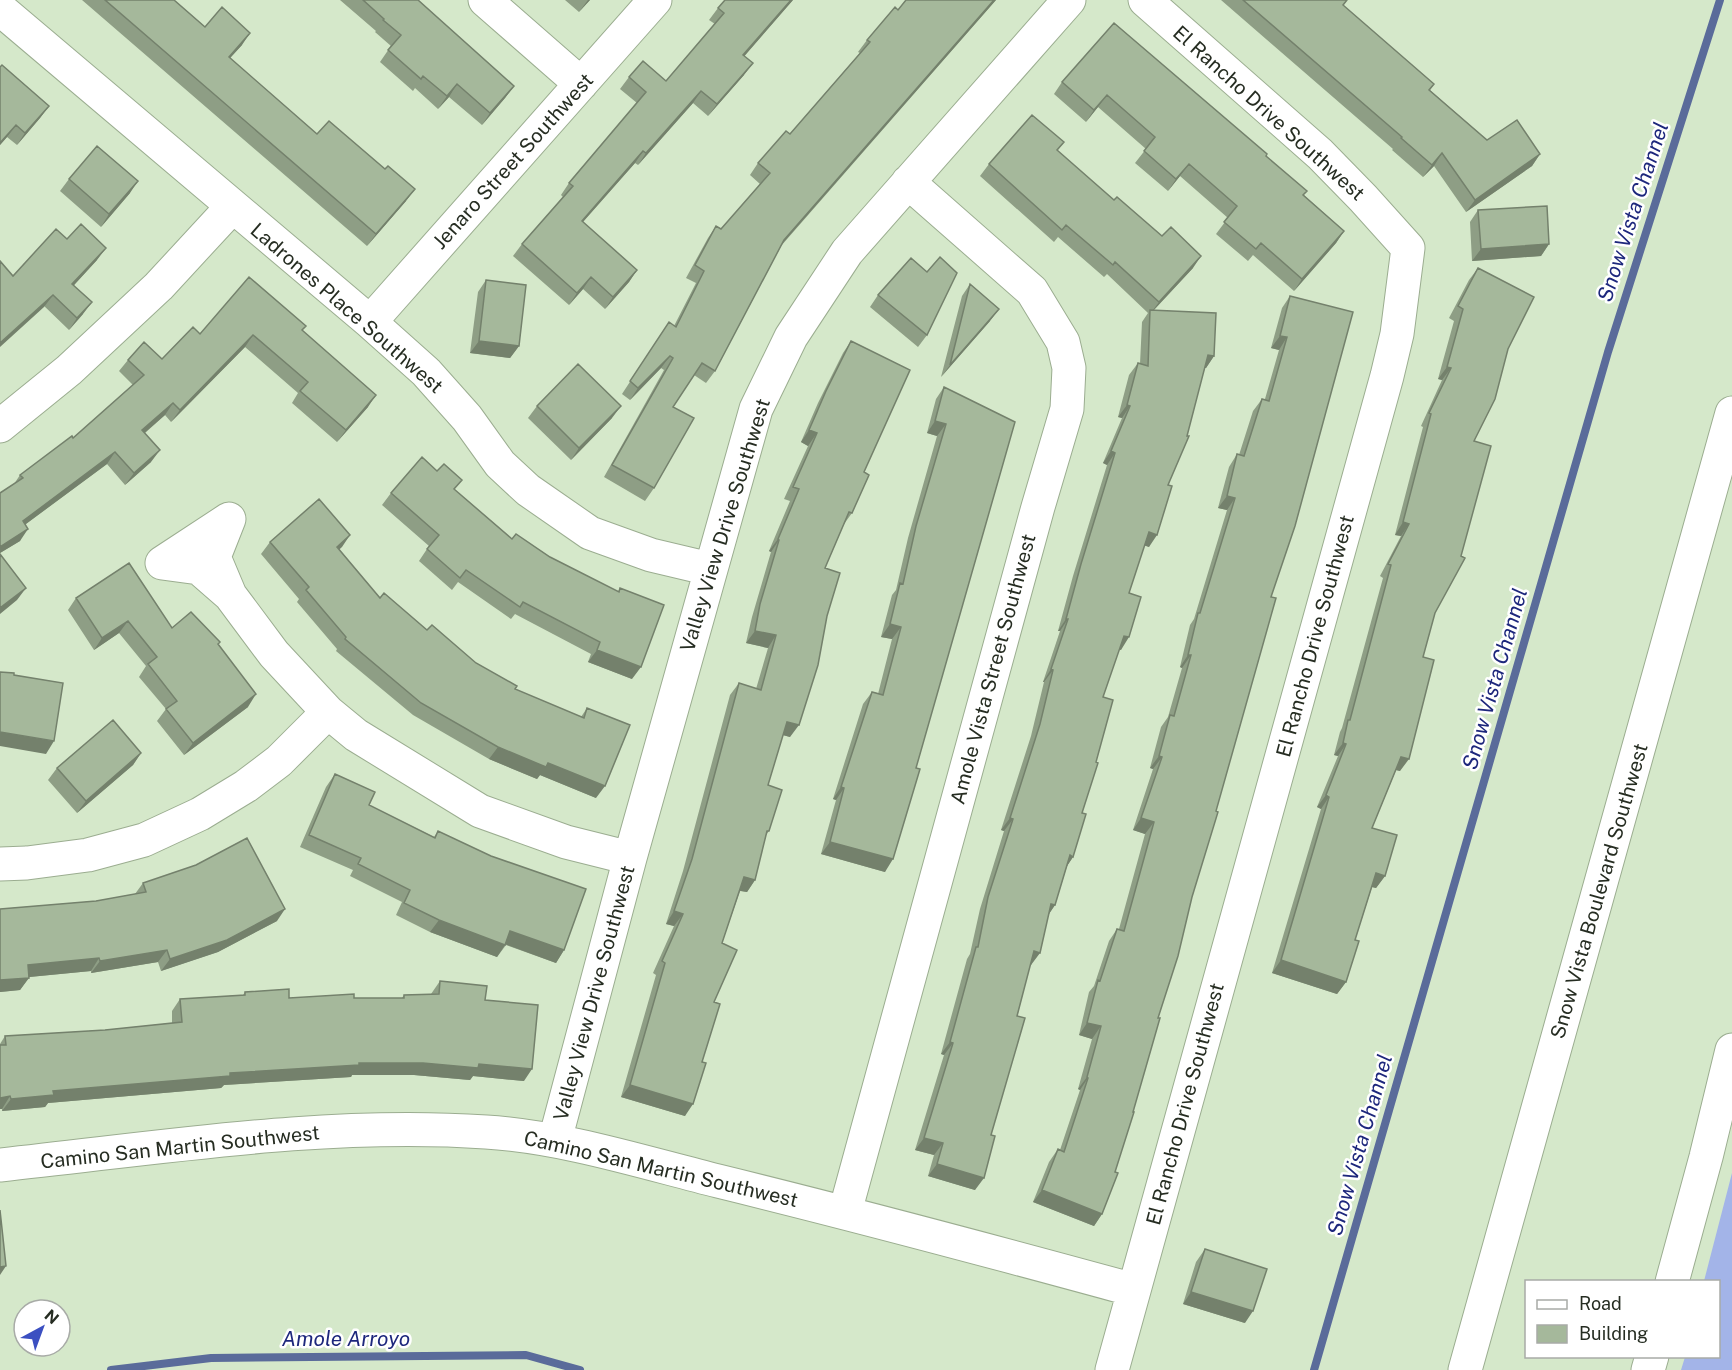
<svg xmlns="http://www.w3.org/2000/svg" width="1732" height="1370" font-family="'Public Sans',sans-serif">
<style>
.green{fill:#a3b4e8}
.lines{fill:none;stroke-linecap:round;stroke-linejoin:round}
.stream{stroke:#5a6b9a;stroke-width:8}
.minor-casing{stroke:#9bad90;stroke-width:35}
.major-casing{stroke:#9bad90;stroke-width:35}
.minor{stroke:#fff;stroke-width:33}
.major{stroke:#fff;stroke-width:33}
.wall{fill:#8e9e85}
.shaded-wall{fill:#74816c}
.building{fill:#a5b89b;stroke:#74816c;stroke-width:1.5}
.labels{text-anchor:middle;stroke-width:5;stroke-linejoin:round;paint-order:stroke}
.street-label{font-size:20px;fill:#262d22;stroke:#fff}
.water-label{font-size:21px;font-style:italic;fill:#1d277c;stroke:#fff}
</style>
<rect width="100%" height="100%" fill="#d5e8ca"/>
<path class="green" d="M1732 1173V1370H1681L1685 1357 1718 1356V1282L1704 1281Z"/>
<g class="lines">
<path class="stream" d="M111 1370 211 1358 526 1355 580 1370
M1314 1370 1608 352 1720 0"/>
<g class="minor-casing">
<path id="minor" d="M485 0 581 84
M0 9 370 322 426 372 467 418 500 464 528 490 590 533 651 555 710 569
M370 322 655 0
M0 426 69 370 159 286 232 207
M230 595 214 557 229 519 162 563 199 568 230 595 274 654 328 712 356 735 480 811 566 842 630 858
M0 864 27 863 88 855 144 840 200 814 246 786 279 761 328 712
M555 1140 630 858 756 409 791 337 847 252 1069 0
M0 1165C161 1148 324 1121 486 1132 564 1137 642 1162 718 1181 857 1215 995 1252 1134 1290
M845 1212 1038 507 1067 409 1069 368 1063 342 1032 291 908 182
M1112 1370 1387 376 1397 334 1408 248 1363 198 1320 154 1145 0"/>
</g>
<g class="major-casing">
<path id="major" d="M1672 1282 1706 1157 1732 1050
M1465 1370 1732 413
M1648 1370 1652 1356"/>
</g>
<use href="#minor" class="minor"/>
<use href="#major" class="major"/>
</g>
<path class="wall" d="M82 0H174L205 27 242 45 230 58 317 134 406 201 367 246Z
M340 0H418L514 86 505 98 482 125 449 97 438 109 415 88 413 91 380 62 391 46 375 32 376 31Z
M565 0H590L579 12Z
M793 0 744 56V75L708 116 693 103 638 165 635 163 583 222 637 270 629 282 605 309 583 289 569 305 513 256 522 244 563 197 561 195 569 183 637 103 620 89 629 77 666 81 715 24 709 20 718 8Z
M906 0H996L781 246 715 371 706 383 694 375 673 407 654 488 645 501 604 477 664 370 661 368 630 400 622 394 669 322 674 326 696 283 686 278 708 238 716 226 721 229 760 184 750 175 758 163 790 134 860 53 858 52 867 40 898 10Z
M1221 0H1347L1343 6 1434 84 1430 90 1487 140 1540 154 1532 166 1466 212 1434 166 1423 177 1392 150 1393 149Z
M1114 23 1266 156 1304 195 1344 231 1336 243 1294 291 1253 255 1248 261 1216 234 1228 218 1180 176 1168 191 1135 163 1146 149 1098 107 1086 122 1054 94 1062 82Z
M0 67 49 106 40 118 17 145 7 137 0 145Z
M1064 142 1057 151 1193 268 1154 310 1214 356 1206 368H1205L1149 547 1144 545 1129 593 1121 650 1119 649 1103 697 1082 813 1073 857 1067 866 1055 905 1048 915 1031 965 1030 964 975 1190 928 1176 934 1155 915 1150 944 1055 941 1054 967 959 970 954 980 909 1004 831 1001 830 1031 736 1044 682H1043L1060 631H1058L1073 576 1107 465 1103 463 1122 418 1118 417 1129 375 1138 363 1140 364 1142 322 1148 313 1107 274 1104 277 1058 237 1054 242 980 176 989 164Z
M69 179 130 193 101 227 60 191Z
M1478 210 1549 244 1541 256 1472 261 1470 222Z
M67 239 97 260 74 285 83 314 69 330 13 276Z
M1478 268 1508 349 1474 441 1435 613 1423 657 1400 771 1396 770 1372 828 1385 876 1376 888 1372 887 1355 940 1346 982 1337 994 1272 973 1321 809 1317 807 1338 756 1334 755 1340 732 1342 728 1383 578 1380 576 1401 536 1395 535 1423 427 1421 426 1442 380 1438 379 1454 321 1449 318 1469 280Z
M927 272V335L918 347 870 307 878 295Z
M486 280 519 346 510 358 470 353 478 292Z
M970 284 990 321 941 377 962 296Z
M1290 296 1271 597 1192 897 1158 1018 1102 1214 1094 1226 1033 1202 1049 1162 1058 1149 1060 1150 1080 1090 1078 1089 1092 1039 1079 1035 1089 992 1094 986 1109 941 1117 929H1119L1145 834 1133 830 1153 769 1150 768 1161 727 1168 717 1182 668 1180 667 1190 625 1194 619 1227 510 1218 508 1229 467 1237 454 1239 455 1253 411 1262 399H1265L1279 350 1271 348 1282 308Z
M302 331 368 407 337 442 292 403 298 393 245 347 171 422 165 415 145 433 151 462 125 485 107 464 26 524 20 541 0 553V493L14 484 20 475 73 438 133 385 119 371 128 360 162 359 200 334Z
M851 341 864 472 852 513 844 524 825 568 790 737 783 735 768 785 769 831 766 835 755 880 747 892 740 891 722 943 714 1002 685 1116 621 1097 656 975 653 973 674 926 666 924 683 871 730 695 739 683 756 689 768 648 746 643 752 617 771 552 769 551 790 501 784 499 808 446 801 442 818 403 843 353Z
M944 387 1015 422 885 872 821 854 836 800 833 799 863 704 872 692 878 694 892 639 881 637 892 595 896 590 908 538 937 436 927 433 936 399Z
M537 406 612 418 571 460 528 418Z
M455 490 512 539 550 557 618 592 620 588 632 679 588 662 591 654 515 614 511 619 458 582 452 590 419 561 429 546 382 505 391 493Z
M350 535 339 549 380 598 515 689 581 717 587 708 596 798 540 775 537 779 489 759 413 715 336 651 337 649 297 602 299 599 261 554 270 542Z
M76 598 172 628 220 642 218 645 248 707 184 755 157 721 166 709 139 677 146 666 119 633 94 650 68 610Z
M141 753 133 765 77 813 48 780 57 768Z
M335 774 369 805 434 837 438 831 564 950 556 963 506 945 497 957 430 932 396 915 402 902 350 876 353 870 300 847 326 787Z
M143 883 277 921 218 952 161 971 158 962 91 973V971L29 977 20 990 0 992V909L96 901 135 894Z
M440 981 485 1000 524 1081 473 1076 470 1080 414 1075H352L351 1077 224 1085 221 1088 48 1103 45 1107 2 1111V1109H0V1044L5 1036 105 1030 172 1023V1011L180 999 243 995 245 992 289 998H402L404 995 431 994Z
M1205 1249 1245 1323 1183 1304 1196 1262Z"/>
<path class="shaded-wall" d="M588 0H590L579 12Z
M791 0H793L735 67 743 55Z
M994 0H996L775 252 784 240Z
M250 33 242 45 220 69 229 57Z
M753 63 744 75 708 116 717 104Z
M457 84 449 97 438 109 447 96Z
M514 86 505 98 482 125 490 113Z
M701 91 693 103 638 165 646 153Z
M1107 95 1098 107 1086 122 1094 110Z
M49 106 40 118 17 145 25 133Z
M16 125 7 137 0 145V143Z
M643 151 635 163 573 233 582 221Z
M1442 153 1434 166 1423 177 1432 165Z
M1540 154 1532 166 1466 212 1475 200Z
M1189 164 1180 176 1168 191 1176 179Z
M138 181 130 193 101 227 109 214Z
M415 189 406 201 367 246 376 234Z
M1344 231 1336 243 1294 291 1302 279Z
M1549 244 1541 256 1472 261 1481 249Z
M106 248 97 260 64 296 72 284Z
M1201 256 1193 268 1150 314 1159 302Z
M637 270 629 282 605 309 613 297Z
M591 277 583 289 569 305 577 293Z
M53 295 44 307 0 347V343Z
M92 302 83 314 69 330 77 318Z
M999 309 990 321 941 377 950 365Z
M253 335 245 347 171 422 180 410Z
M1280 336 1287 337 1279 350 1271 348Z
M479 341 519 346 510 358 470 353Z
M1208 355 1214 356 1206 368H1200Z
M670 356 661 368 630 400 638 388Z
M1447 367 1451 368 1442 380 1438 379Z
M376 395 368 407 337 442 346 430Z
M173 403 165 415 134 442 142 430Z
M1127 405 1130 406 1122 418 1118 417Z
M621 406 612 418 571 460 579 448Z
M935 421 946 424 937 436 927 433Z
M809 430 817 433 808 446 801 442Z
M160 450 151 462 125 485 134 473Z
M1111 451 1115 453 1107 465 1103 463Z
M115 452 107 464 15 532 23 521Z
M1227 496 1235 498 1227 510 1218 508Z
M1403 522 1409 524 1401 536 1395 535Z
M28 529 20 541 0 553V547Z
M1149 532 1157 535 1149 547 1140 544Z
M350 535 342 547 329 559 337 547Z
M778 539 779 540 771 552 769 551Z
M26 588 17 600 0 614V608Z
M1066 619H1068L1060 631H1058Z
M128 621 119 633 94 650 102 638Z
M890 624 901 627 892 639 881 637Z
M755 631 776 635 768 648 746 643Z
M1124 636 1129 637 1121 650 1115 648Z
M597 650 641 667 632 679 588 662Z
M1188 655H1191L1182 668 1180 667Z
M1051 669 1053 670 1044 682H1043Z
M256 694 248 707 184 755 193 743Z
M787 722 799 725 790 737 779 734Z
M0 732 54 741 46 754 0 746Z
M1343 743 1346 744 1338 756 1334 755Z
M498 747 548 763 605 786 596 798 540 775 537 779 489 759Z
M141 753 133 765 77 813 86 801Z
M1159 756 1162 757 1153 769 1150 768Z
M1401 757 1409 759 1400 771 1392 769Z
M841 787 844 788 836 800 833 799Z
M1326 795 1329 797 1321 809 1317 807Z
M1010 818 1013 819 1004 831 1001 830Z
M1141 818 1154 822 1145 834 1133 830Z
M830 842 893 859 885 872 821 854Z
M1070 855 1073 857 1065 869Z
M1376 873 1385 876 1376 888 1368 886Z
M744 877 755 880 747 892 736 890Z
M1051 904 1055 905 1047 917Z
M285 909 277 921 218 952 161 971 170 959Z
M674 911 683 914 674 926 666 924Z
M439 920 505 945 497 957 430 932Z
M510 931 564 950 556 963 502 943Z
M167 950 158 962 91 973 100 961Z
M1034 951 1040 953 1031 965 1025 963Z
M99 958 91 971 19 978 28 965Z
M1281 960 1346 982 1337 994 1272 973Z
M29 978 20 990 0 992V980Z
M1087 1023 1101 1026 1092 1039 1079 1035Z
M950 1042 953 1043 944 1055 941 1054Z
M359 1063H423L479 1064 532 1069 524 1081 473 1076 470 1080 414 1075H352L351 1077 224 1085 221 1088 48 1103 45 1107 2 1111 11 1099 53 1091 230 1073Z
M1087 1077 1088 1078 1080 1090 1078 1089Z
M630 1085 693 1104 685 1116 621 1097Z
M10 1096 2 1109H0V1098Z
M924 1138 943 1143 934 1155 915 1150Z
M937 1164 984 1178 975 1190 928 1176Z
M1042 1190 1102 1214 1094 1226 1033 1202Z
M6 1266 0 1275V1267Z
M1191 1292 1253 1311 1245 1323 1183 1304Z"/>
<path class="building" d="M105 0H174L205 27 222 7 250 33 229 57 317 134 329 121 385 169 388 166 415 189 376 234Z
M363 0H418L514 86 490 113 457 84 447 96 423 76 421 79 388 50 401 35 383 20 384 19Z
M725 0H791L743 55 753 63 717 104 701 91 646 153 643 151 582 221 637 270 613 297 591 277 577 293 522 244 573 186 569 183 646 92 629 77 643 61 666 81 724 13 718 8Z
M906 0H994L784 240 715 371 702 363 673 407 694 418 654 488 612 465 673 358 670 356 638 388 630 381 669 322 676 327 704 271 695 265 716 226 721 229 770 173 758 163 786 131 790 134 870 42 867 40 895 7 898 10Z
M1243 0H1347L1343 5 1434 84 1429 90 1487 140 1517 120 1540 154 1475 200 1442 153 1432 165 1401 138 1402 137Z
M1114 23 1267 154 1266 156 1307 191 1303 195 1344 231 1302 279 1261 243 1256 249 1224 222 1237 206 1189 164 1176 179 1144 151 1155 137 1107 95 1094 110 1062 82Z
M2 65 49 106 25 133 16 125 0 143V67Z
M1032 115 1064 142 1057 150 1114 200 1117 197 1162 236 1171 227 1201 256 1159 302 1115 262 1113 265 1066 225 1062 230 989 164Z
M97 146 138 181 109 214 69 179Z
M1547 206 1549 244 1481 249 1478 210Z
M81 224 106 248 72 284 92 302 77 318 53 295 0 343V261L13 276 56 229 67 239Z
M940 257 957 273 927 335 878 295 911 258 927 272Z
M1478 268 1534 297 1508 349 1495 399 1474 441 1491 446 1461 556 1465 558 1435 613 1423 657 1434 660 1409 759 1401 757 1372 828 1397 835 1385 876 1376 873 1355 940 1359 941 1346 982 1281 960 1329 797 1326 795 1346 744 1343 743 1348 720H1350L1391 565 1388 564 1409 524 1403 522 1431 414 1429 413 1451 368 1447 367 1463 309 1458 306Z
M249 277 306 326 302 330 376 395 346 430 300 391 308 382 253 335 180 410 173 403 142 430 160 450 134 473 115 452 23 521 28 529 0 547V493L23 478 20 475 72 436 73 438 144 375 128 360 144 342 162 359 193 327 200 334Z
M486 280 526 285 519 346 479 341Z
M970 284 999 309 950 365Z
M1290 296 1353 312 1295 526 1271 597 1276 598 1216 811 1218 812 1192 897 1178 956 1158 1018H1160L1133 1112H1134L1115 1172 1118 1173 1102 1214 1042 1190 1058 1149 1064 1152 1088 1078 1087 1077 1101 1026 1087 1023 1098 980 1100 981 1117 929 1124 931 1154 822 1141 818 1162 757 1159 756 1170 715 1174 716 1191 655H1188L1198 613H1200L1235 498 1227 496 1237 454 1244 456 1262 399 1269 401 1287 337 1280 336Z
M1150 310 1216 313 1214 356 1208 355 1187 436H1189L1168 485 1172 486 1157 535 1149 532 1129 593 1141 597 1129 637 1124 636 1103 697 1113 700 1096 762 1098 763 1082 813 1086 814 1073 857 1070 855 1055 905 1051 904 1040 953 1034 951 1017 1016 1025 1018 991 1135 995 1136 984 1178 937 1164 943 1143 924 1138 953 1043 950 1042 976 947H978L988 897 1013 819 1010 818 1040 724 1053 670 1051 669 1068 619H1066L1081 564 1115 453 1111 451 1130 406 1127 405 1138 363 1148 366Z
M851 341 910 370 864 472 869 475 852 513 849 512 825 568 840 573 827 616 818 665 799 725 787 722 768 785 782 790 769 831H767L755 880 744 877 722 943 737 950 714 1002 720 1004 702 1062 706 1063 693 1104 630 1085 665 963 662 961 683 914 674 911 692 859 739 683 761 690 776 635 755 631 760 604 779 540 778 539 799 489 793 487 817 433 809 430 826 391Z
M578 364 621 406 579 448 537 406Z
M944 387 1015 422 916 768 920 769 893 859 830 842 844 788 841 787 872 692 883 695 901 627 890 624 900 583 903 584 916 526 946 424 935 421Z
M422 457 437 471 444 464 462 480 454 489 512 539 516 534 550 557 619 592 620 588 664 605 641 667 597 650 600 642 523 602 520 607 466 570 460 578 427 549 439 535 391 493Z
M319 499 350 535 337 547 380 598 384 593 427 630 432 625 476 663 517 686 515 689 584 718 587 708 630 725 605 786 548 763 546 767 498 747 421 703 345 639 346 637 306 590 309 587 270 542Z
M0 554 26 588 0 608Z
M129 563 172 628 191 612 220 642 218 644 256 694 193 743 166 709 177 701 148 664 157 657 128 621 102 638 76 598Z
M0 672 14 673V675L63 683 54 741 0 732Z
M113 720 141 753 86 801 57 768Z
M335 774 375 792 369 805 435 838 438 831 491 856 586 889 564 950 510 931 505 945 439 920 404 903 410 890 358 864 361 858 309 835Z
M247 838 285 909 227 940 170 959 167 950 100 961 99 958 28 965 29 978 0 980V909L96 901 146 892 143 883 196 865Z
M440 981 487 986 485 1000 538 1005 532 1069 479 1064 478 1068 423 1063H359V1065L230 1073V1076L53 1091 54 1095 11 1099 10 1096 0 1098V1045H6L5 1036 105 1030 182 1022 180 999 245 995V992L289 989V998L354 994V998H404V995L439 994Z
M0 1210 6 1266 0 1267Z
M1205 1249 1267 1269 1253 1311 1191 1292Z"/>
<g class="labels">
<g class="street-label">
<text transform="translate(1269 113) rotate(42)" y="7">El Rancho Drive Southwest</text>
<text transform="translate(513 161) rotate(-48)" y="7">Jenaro Street Southwest</text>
<text transform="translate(347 308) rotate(41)" y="7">Ladrones Place Southwest</text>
<text transform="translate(725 525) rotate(-73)" y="7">Valley View Drive Southwest</text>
<text transform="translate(1315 636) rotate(-75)" y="7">El Rancho Drive Southwest</text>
<text transform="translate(993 669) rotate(-75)" y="7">Amole Vista Street Southwest</text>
<text transform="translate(1599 891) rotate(-74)" y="7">Snow Vista Boulevard Southwest</text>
<text transform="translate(594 993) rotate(-75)" y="7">Valley View Drive Southwest</text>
<text transform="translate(1185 1104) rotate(-75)" y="7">El Rancho Drive Southwest</text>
<text transform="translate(180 1147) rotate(-6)" y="7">Camino San Martin Southwest</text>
<text transform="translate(661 1169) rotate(13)" y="7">Camino San Martin Southwest</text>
</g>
<g class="water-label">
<text transform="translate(1633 212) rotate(-72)" y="7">Snow Vista Channel</text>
<text transform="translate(1495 679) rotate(-74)" y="7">Snow Vista Channel</text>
<text transform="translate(1360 1145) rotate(-74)" y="7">Snow Vista Channel</text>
<text x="346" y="1346">Amole Arroyo</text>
</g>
</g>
<rect x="1525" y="1280" width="195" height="78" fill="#ffffff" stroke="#a8aba7" stroke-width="1.5"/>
<rect x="1537" y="1300" width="30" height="9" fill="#ffffff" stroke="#a8aba7" stroke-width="1.5"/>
<text x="1579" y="1310" font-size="18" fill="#262d22">Road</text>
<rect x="1537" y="1325" width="30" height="18" fill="#a5b89b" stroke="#a8aba7" stroke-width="1.5"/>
<text x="1579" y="1340" font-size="18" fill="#262d22">Building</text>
<g transform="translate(42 1328) rotate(41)"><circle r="28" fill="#ffffff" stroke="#a8aba7" stroke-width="1.5"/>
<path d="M0-4.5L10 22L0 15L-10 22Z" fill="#3b4fc1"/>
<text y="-9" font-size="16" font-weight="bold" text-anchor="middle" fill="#262d22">N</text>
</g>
</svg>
